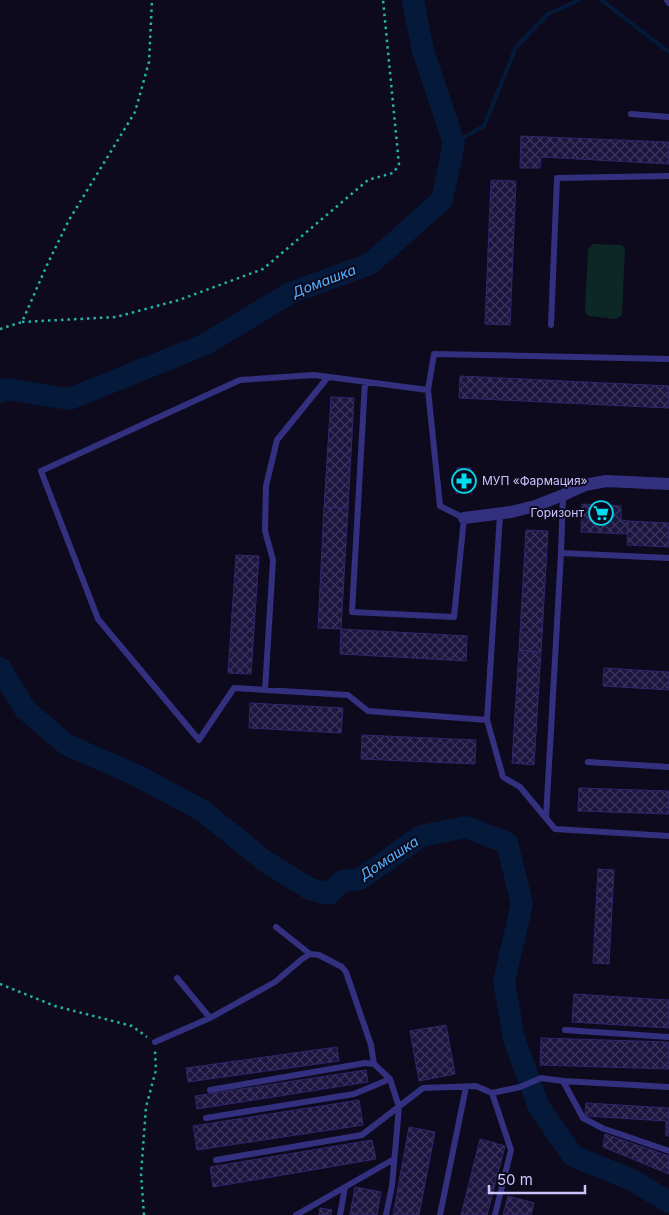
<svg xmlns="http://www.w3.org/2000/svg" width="669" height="1215" font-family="Inter,sans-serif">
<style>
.pitch{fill:#0d2725}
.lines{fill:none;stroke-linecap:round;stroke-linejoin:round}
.stream{stroke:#05193a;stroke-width:4}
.river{stroke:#05193a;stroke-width:22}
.building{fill:url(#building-cross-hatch);stroke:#32256c}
.path{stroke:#24b4a9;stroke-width:2.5;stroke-dasharray:2.5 4;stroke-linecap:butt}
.lane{stroke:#33317f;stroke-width:6}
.street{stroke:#33317f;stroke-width:12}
.labels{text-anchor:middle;stroke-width:4;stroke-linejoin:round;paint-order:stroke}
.poi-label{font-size:12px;fill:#cbc5ff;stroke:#0d0a1d;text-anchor:start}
.water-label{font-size:14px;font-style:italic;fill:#53b2ff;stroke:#0d0a1d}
</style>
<defs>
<pattern id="building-cross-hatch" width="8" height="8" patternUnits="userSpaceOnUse" patternTransform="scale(1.25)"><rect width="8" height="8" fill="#1c153f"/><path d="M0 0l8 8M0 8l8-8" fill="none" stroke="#3c365c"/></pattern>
</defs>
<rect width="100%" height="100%" fill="#0d0a1d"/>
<path class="pitch" d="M593 244 621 245 624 247 625 250 622 315 615 319 589 316 586 314 585 310 588 249Z"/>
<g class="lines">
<path class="stream" d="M601 0 669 52
M454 143 484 126 516 47 548 14 579 0"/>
<path class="river" d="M0 392 6 389 69 399 206 344 290 293 370 264 442 200 454 143 423 51 413 0
M0 668 25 709 67 745 136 775 203 811 266 862 310 889 329 894 342 881 360 879 421 836 466 827 507 843 522 904 504 981 514 1039 539 1107 573 1156 632 1180 669 1202"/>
</g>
<path class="building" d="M521 136 669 142V164L541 157 540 168H520Z
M491 180 516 181 510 325 485 324Z
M460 376 669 386V408L459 398Z
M331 397 354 398 348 508 324 507Z
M457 468H471V493H456Z
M582 504 621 506V520L628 521 627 534 581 532Z
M324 507 348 508 341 629 318 628Z
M628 521 669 523V547L627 545Z
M526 530 548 531 541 652 519 650Z
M236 555 259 556 251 674 228 673Z
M341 629 467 636 466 661 340 654Z
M519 650 541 652 534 765 512 763Z
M604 668 669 672V690L603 686Z
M250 703 343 708 341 733 249 728Z
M362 735 476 740 475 764 361 759Z
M579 788 669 791V814L578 811Z
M598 869 614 870 609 964 593 963Z
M574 994 669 1000V1028L572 1022Z
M446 1025 455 1074 419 1081 410 1031Z
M541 1038 669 1042V1069L540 1065Z
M337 1047 339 1061 188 1082 186 1068Z
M366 1070 368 1082 197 1109 195 1096Z
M359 1100 363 1125 197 1150 193 1126Z
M586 1103 669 1108V1136H666V1121L585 1116Z
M409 1127 435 1132 419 1215H393Z
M605 1134 669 1156V1174L603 1147Z
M480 1139 505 1146 487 1215H461Z
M372 1140 376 1159 213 1187 210 1167Z
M355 1187 381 1192 377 1215H350Z
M508 1196 534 1203 531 1215H503Z
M320 1208 332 1210 331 1215H319Z"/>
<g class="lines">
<path class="path" d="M22 322 116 317 179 300 263 269 368 180 393 173 399 165 383 0
M0 329 22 322 47 265 69 220 135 112 149 62 152 0
M0 984 55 1006 132 1026 147 1037
M144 1215 141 1174 146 1107 156 1070 155 1051"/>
<path class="lane" d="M667 0 669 3
M631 114 669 117
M551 325 557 178 669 176
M365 382 352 612 454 617 464 518 440 506 428 390 434 354 669 359
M428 390 314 375 240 380 41 471 98 619 199 740 234 688 348 695 368 711 487 720 500 514
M561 553 563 495
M265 690 273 560 265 531 266 486 277 440 328 377
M487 720 503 777 520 787 555 829 669 836
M588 762 669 767
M546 818 561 553 669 558
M276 927 310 954
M177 978 210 1018
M565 1030 669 1037
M155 1042 210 1018 275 982 302 959 310 954 319 955 342 967 346 972 371 1045 374 1064
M563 1081 583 1118 602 1128 669 1151
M210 1090 365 1063 374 1064 390 1079 399 1107 392 1186 386 1215
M492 1093 511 1150 495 1215
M206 1118 354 1094 390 1079
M216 1160 362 1135 423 1088 476 1086 492 1093 520 1087 541 1078 563 1081 669 1087
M296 1215 394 1159
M340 1215 345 1187
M440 1215 466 1087"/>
<path class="street" d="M464 518 511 512 535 506 563 495 585 485 606 481 669 484"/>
</g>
<defs>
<g id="pharmacy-ring" transform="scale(1.25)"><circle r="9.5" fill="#0d0a1d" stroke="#00dcf0" stroke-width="1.5"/><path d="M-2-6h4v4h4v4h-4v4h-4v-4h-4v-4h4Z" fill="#00dcf0"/></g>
<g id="supermarket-ring" transform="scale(1.25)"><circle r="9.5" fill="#0d0a1d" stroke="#00dcf0" stroke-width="1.5"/><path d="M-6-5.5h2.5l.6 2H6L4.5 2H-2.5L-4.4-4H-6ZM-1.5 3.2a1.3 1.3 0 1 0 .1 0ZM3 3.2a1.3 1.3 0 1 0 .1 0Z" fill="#00dcf0"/></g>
</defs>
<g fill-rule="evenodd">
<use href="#pharmacy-ring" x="464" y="481"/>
<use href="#supermarket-ring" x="601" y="513"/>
</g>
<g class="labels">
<g class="poi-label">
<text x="482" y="485">МУП «Фармация»</text>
<text x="584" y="517" text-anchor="end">Горизонт</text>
</g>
<g class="water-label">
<text transform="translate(324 281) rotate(-21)" y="5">Домашка</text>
<text transform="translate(389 858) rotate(-33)" y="5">Домашка</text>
</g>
</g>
<path d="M489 1185v8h96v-8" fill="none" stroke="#cbc5ff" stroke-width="2.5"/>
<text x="497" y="1185" font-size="15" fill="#cbc5ff" stroke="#0d0a1d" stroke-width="4" paint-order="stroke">50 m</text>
</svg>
